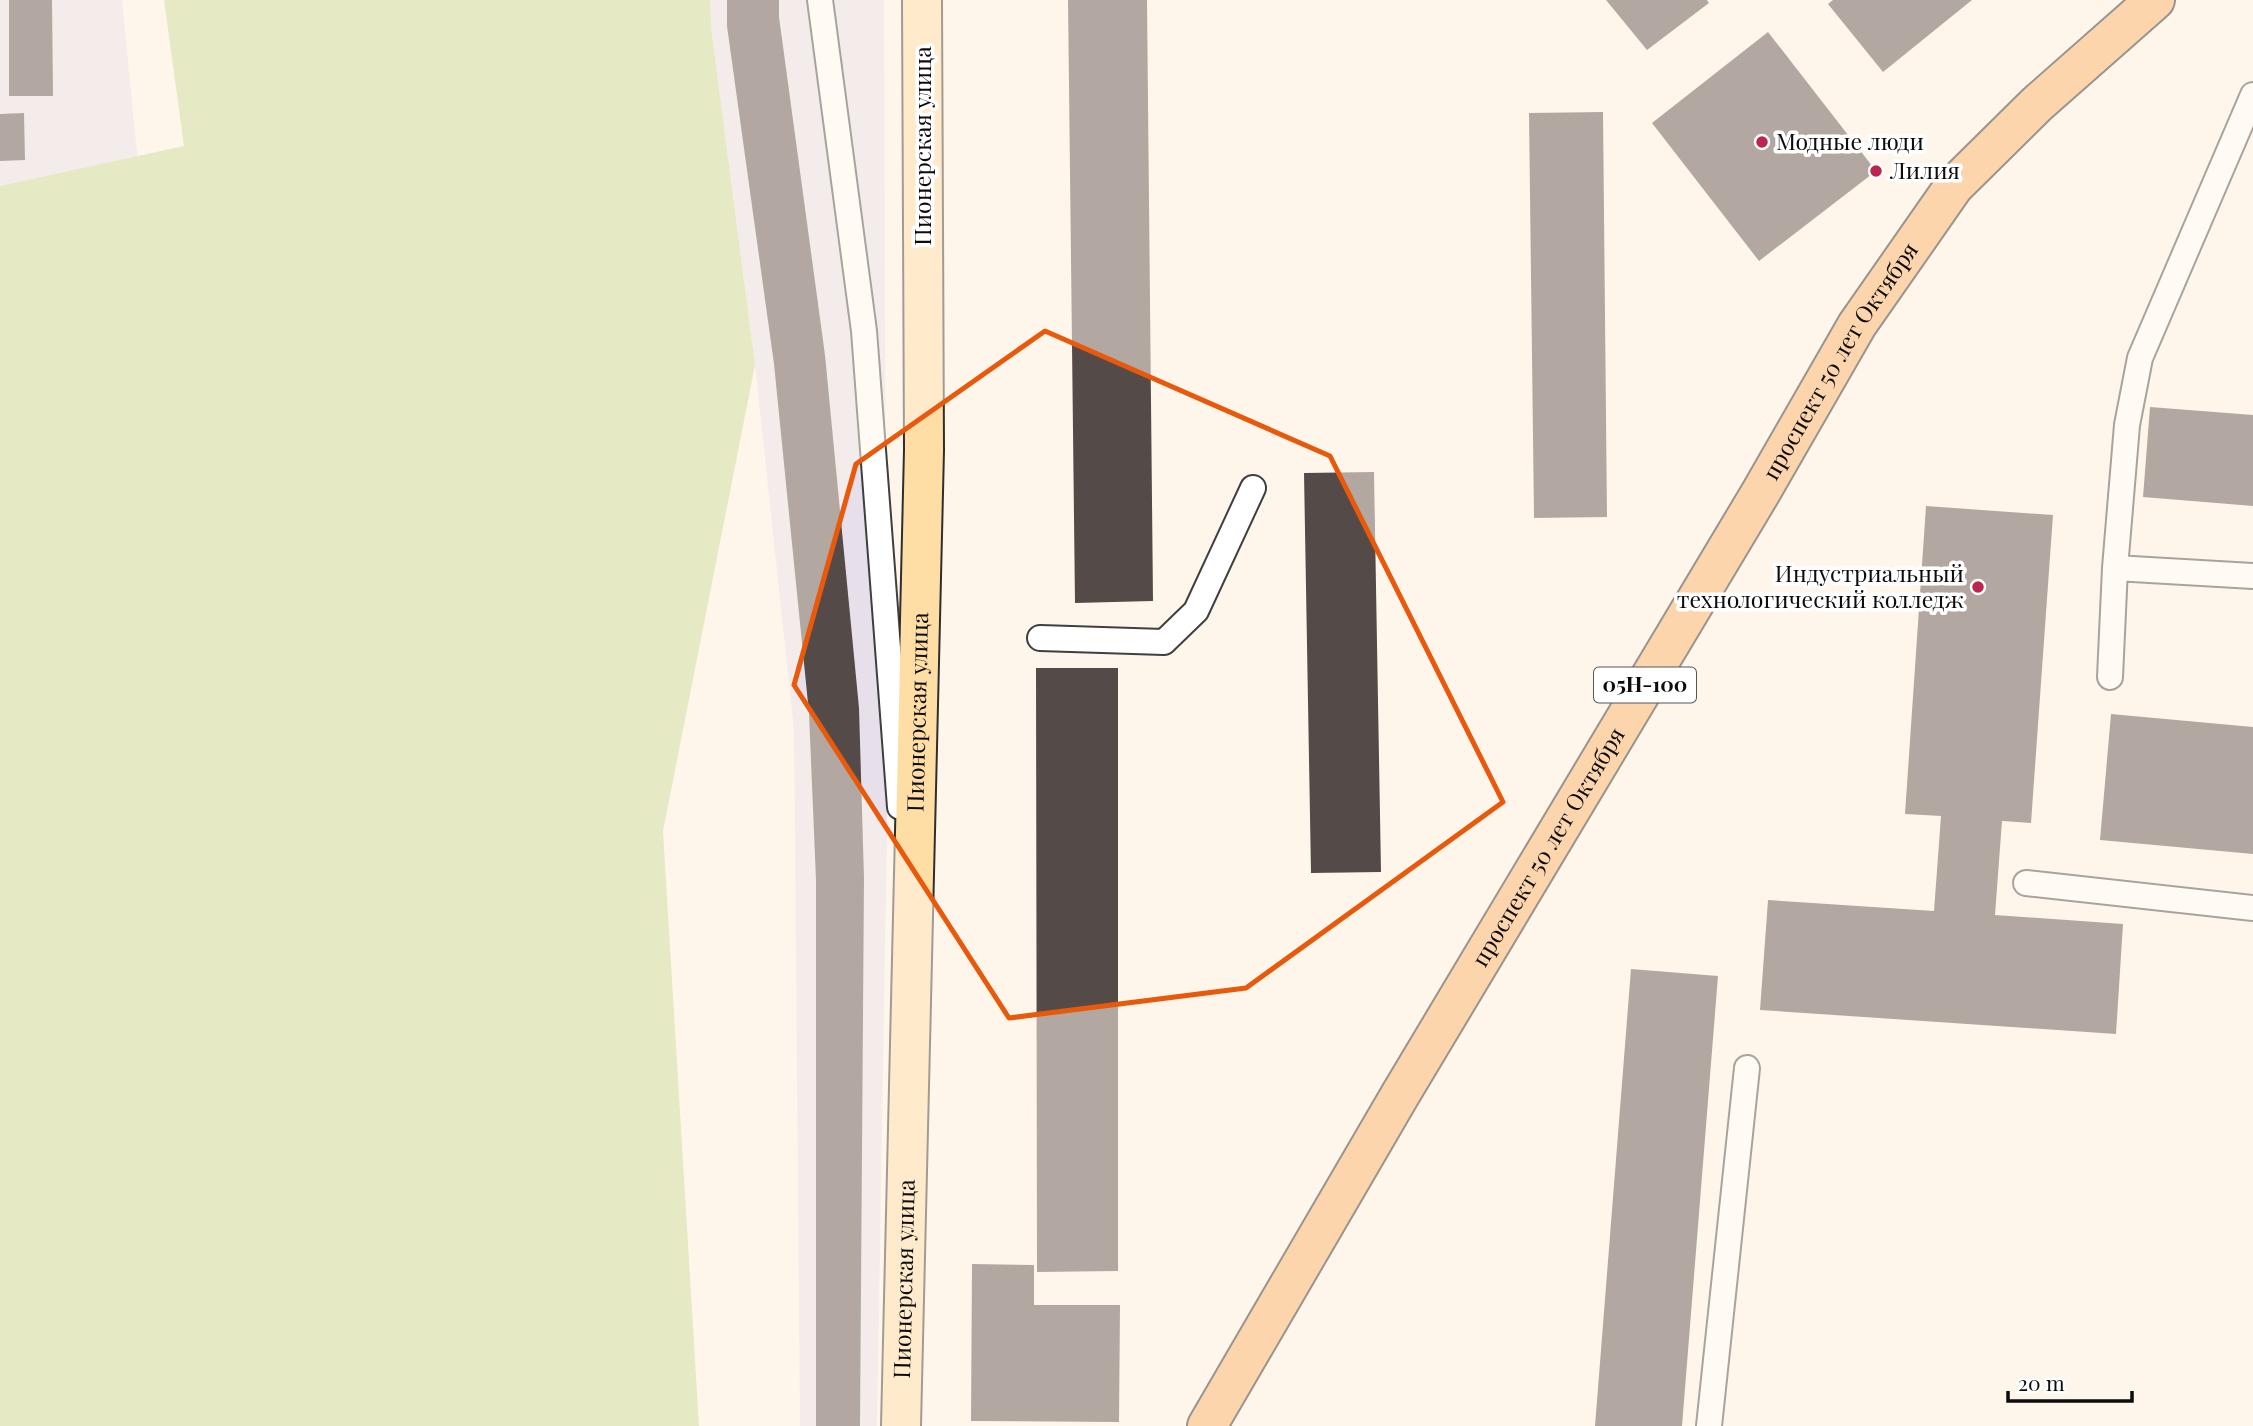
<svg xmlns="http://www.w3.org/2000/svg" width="2253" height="1426" font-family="'Playfair Display',serif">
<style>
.industrial{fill:#e7e0eb}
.forest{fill:#c5d995}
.building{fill:#544a48}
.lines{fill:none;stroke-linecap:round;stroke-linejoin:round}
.service-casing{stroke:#3f3f3f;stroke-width:28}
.secondary-casing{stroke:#2e2e2e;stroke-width:42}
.primary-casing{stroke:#1d1d1d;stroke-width:42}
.service{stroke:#fff;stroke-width:24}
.secondary{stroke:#ffdea6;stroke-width:38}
.primary{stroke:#f8ad62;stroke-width:38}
.marked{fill:none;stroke:#e8590c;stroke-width:5;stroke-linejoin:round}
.poi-dot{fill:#bb2552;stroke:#fff;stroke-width:2.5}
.labels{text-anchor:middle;stroke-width:7;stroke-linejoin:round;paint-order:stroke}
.shield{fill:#fff;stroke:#555;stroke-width:2}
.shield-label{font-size:21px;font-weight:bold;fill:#0c0c0c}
.poi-label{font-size:23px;fill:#0c0c0c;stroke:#fff;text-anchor:start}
.street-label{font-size:23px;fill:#0c0c0c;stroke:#fff}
</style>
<rect width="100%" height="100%" fill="#fff6eb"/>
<path class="industrial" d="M0 0H122L139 173 0 201Z
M710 0H884L887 835 877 1426H800L794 731 755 365 711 27Z"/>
<path class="forest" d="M164 0H710L711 27 755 365 663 831 699 1426H0V186L184 146Z"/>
<path class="building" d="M9 0H52L53 96H9Z
M727 0H779V17L825 355 859 708 864 878 860 1426H816V880L809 713 774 364 727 26Z
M1068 0H1147L1153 601 1075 603Z
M1606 0H1707L1709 3 1647 50Z
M1833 0H1972L1883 72 1828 4Z
M1768 32 1876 171 1759 261 1652 123Z
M1603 112 1607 517 1534 518 1529 113Z
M24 113 25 160 0 161V114Z
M2150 407 2253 415V506L2143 497Z
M1374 472 1381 872 1311 873 1304 473Z
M1926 506 2053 515 2031 823 2002 821 1995 915 2123 924 2116 1034 1760 1010 1768 900 1934 911 1941 816 1905 814Z
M1036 668H1118V1271L1037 1272Z
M2111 714 2253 727V854L2100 840Z
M1631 969 1718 976 1682 1426H1595Z
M972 1264 1034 1265V1305H1120L1119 1422 971 1421Z"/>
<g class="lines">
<g class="service-casing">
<path id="service" d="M820 0 864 331 900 807
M2115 568 2253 576
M1040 638 1164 642 1196 611 1253 488
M2110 677 2115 568 2127 425 2140 358 2253 95
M2026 883 2253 908
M1709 1426 1747 1068"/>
</g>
<g class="secondary-casing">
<g id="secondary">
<path id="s1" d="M901 1426 924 450 922 0"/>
</g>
</g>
<g class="primary-casing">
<g id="primary">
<path id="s2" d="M1207 1426 1400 1095 1761 492 1857 325 1954 186 2037 104 2155 0"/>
</g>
</g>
<use href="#service" class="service"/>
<use href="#secondary" class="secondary"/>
<use href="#primary" class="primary"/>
</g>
<path d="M0 0H2253V1426H0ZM1045 331 1330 456 1503 802 1246 988 1009 1018 794 685 856 464Z" fill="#fff6eb" fill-opacity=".55" fill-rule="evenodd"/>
<path class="marked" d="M1045 331 1330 456 1503 802 1246 988 1009 1018 794 685 856 464Z"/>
<g class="poi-dot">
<circle cx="1762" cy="142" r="7"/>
<circle cx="1876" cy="171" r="7"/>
<circle cx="1978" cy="587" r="7"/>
</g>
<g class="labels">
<rect class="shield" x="1594" y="667.5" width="102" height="35" rx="5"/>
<g class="shield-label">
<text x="1645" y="692">05Н-100</text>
</g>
<g class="poi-label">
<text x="1776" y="150">Модные люди</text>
<text x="1890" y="179">Лилия</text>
<text x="1964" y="582" text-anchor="end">Индустриальный<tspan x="1964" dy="26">технологический колледж</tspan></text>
</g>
<g class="street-label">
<text transform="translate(923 146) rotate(-90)" y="8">Пионерская улица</text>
<text dy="8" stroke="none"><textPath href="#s2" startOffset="1239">проспект 50 лет Октября</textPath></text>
<text dy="8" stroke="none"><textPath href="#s1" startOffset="714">Пионерская улица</textPath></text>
<text dy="8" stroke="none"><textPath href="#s2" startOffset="672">проспект 50 лет Октября</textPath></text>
<text dy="8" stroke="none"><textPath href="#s1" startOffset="147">Пионерская улица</textPath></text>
</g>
</g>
<path d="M2008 1391v10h124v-10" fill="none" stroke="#0c0c0c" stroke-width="3.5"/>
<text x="2018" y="1391" font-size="21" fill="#0c0c0c" stroke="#ffffff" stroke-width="5" paint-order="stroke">20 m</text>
</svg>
